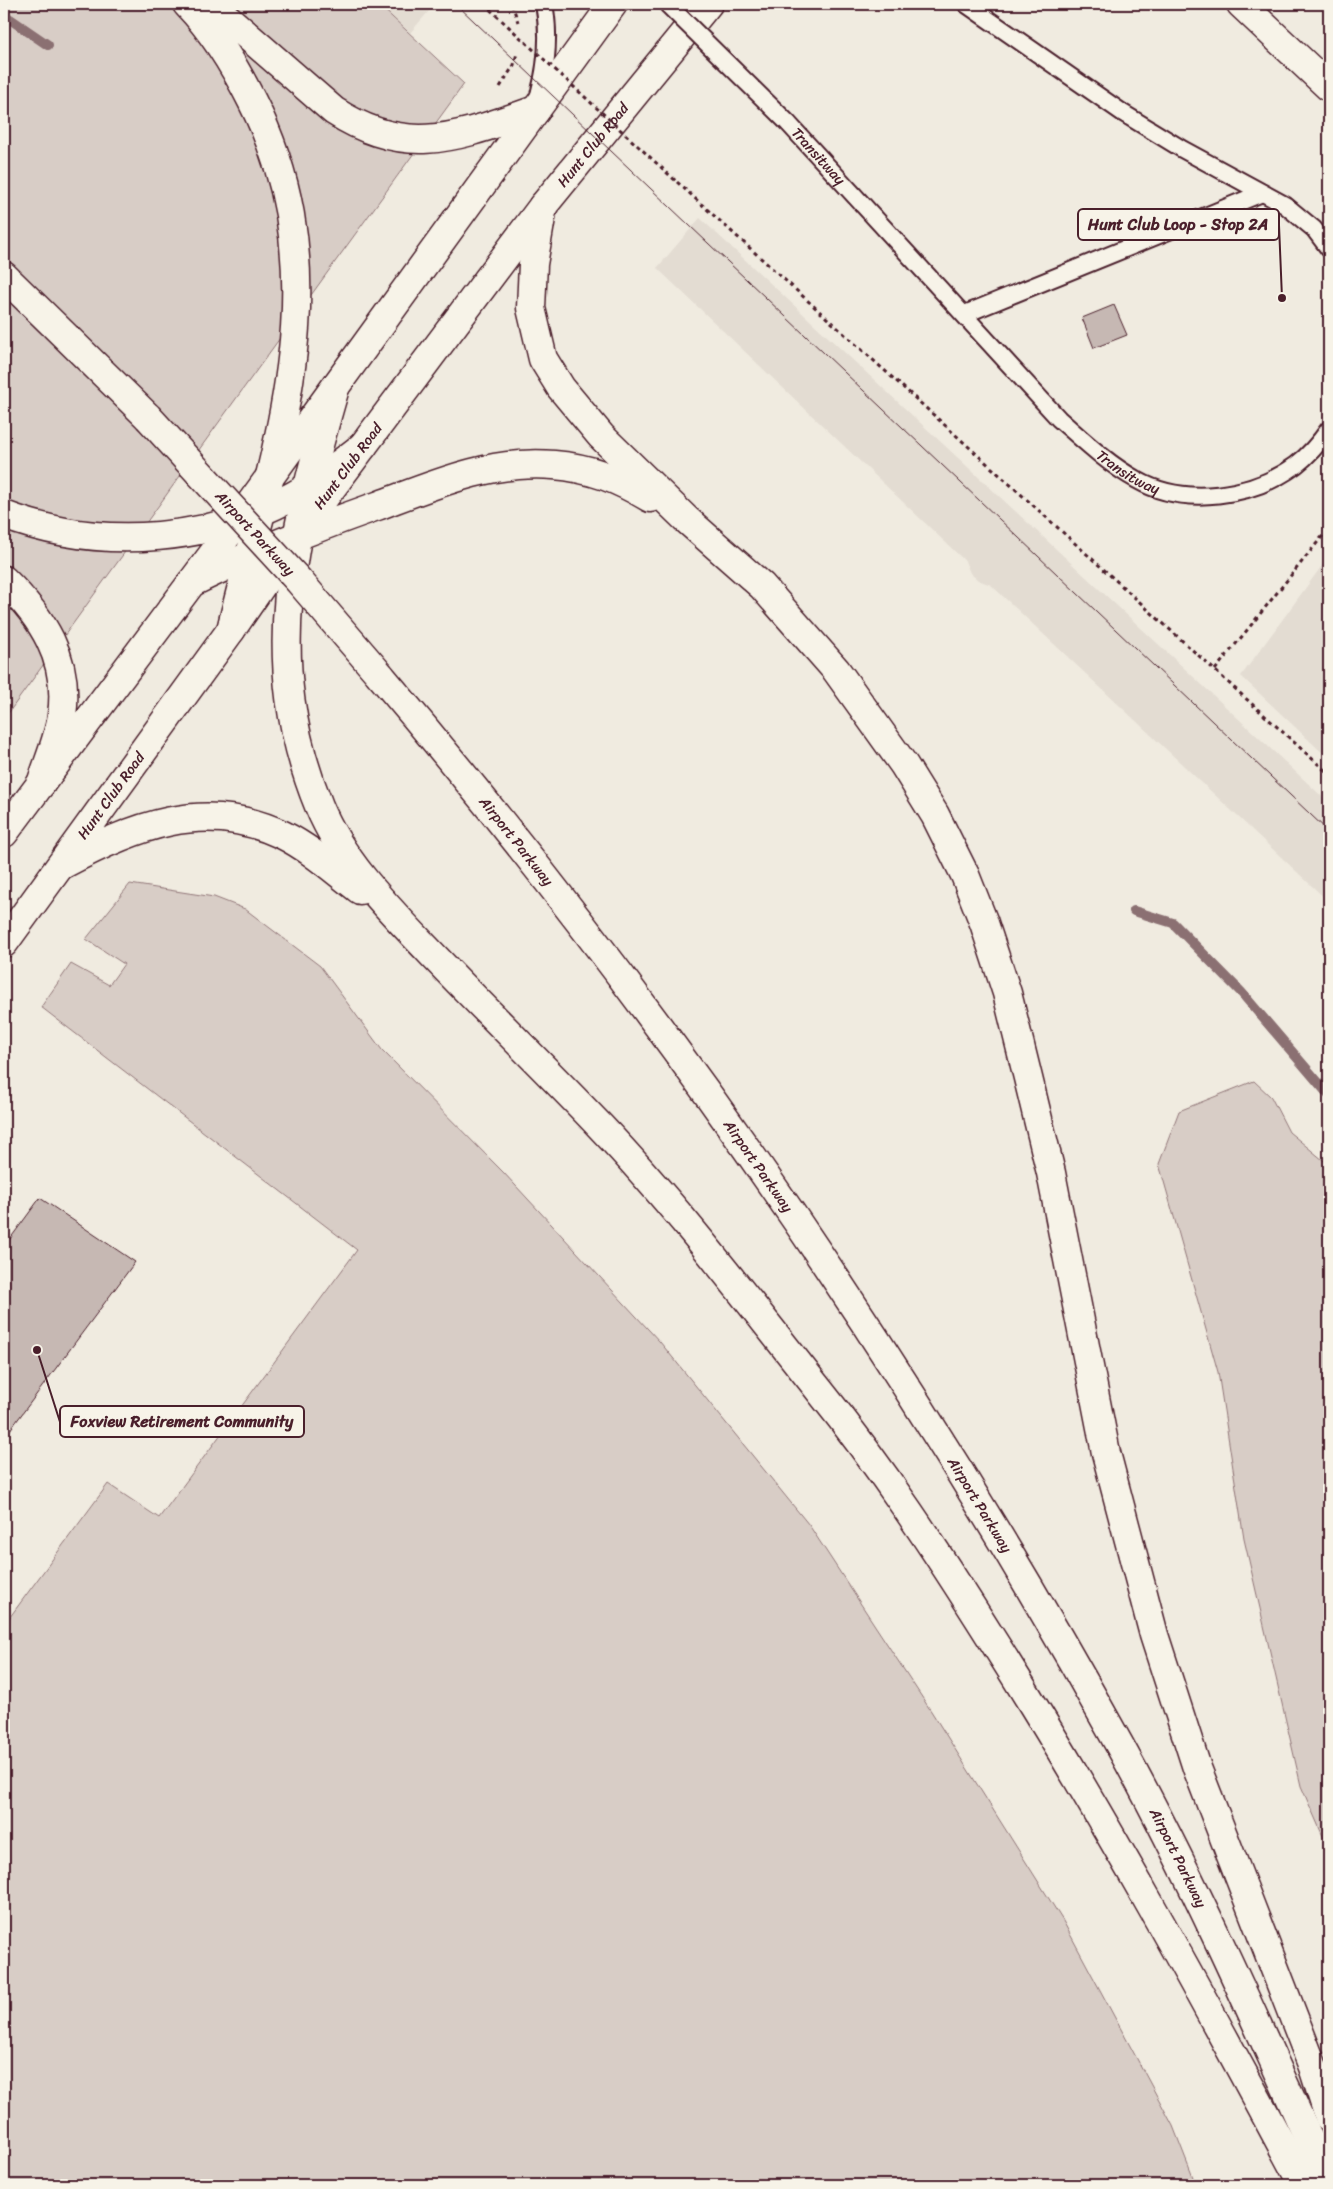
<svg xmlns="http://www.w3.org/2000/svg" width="1333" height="2189" font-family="Sriracha,sans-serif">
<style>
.built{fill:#e3dcd2}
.green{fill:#d8cdc6;stroke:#917678}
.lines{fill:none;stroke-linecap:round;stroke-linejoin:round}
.stream{stroke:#8b6f72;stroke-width:10}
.building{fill:#c6b8b3;stroke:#4a1f2b}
.lane-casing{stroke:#4a1f2b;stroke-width:20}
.street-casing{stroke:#4a1f2b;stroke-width:31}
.primary-casing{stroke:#4a1f2b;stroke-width:31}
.highway-casing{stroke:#4a1f2b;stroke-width:31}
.path{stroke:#4a1f2b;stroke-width:3;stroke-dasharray:4 4;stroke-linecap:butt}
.lane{stroke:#f7f3e8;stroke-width:16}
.street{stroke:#f7f3e8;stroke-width:28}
.primary{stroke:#f7f3e8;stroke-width:28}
.highway{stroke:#f7f3e8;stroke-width:28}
.tram{stroke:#4a1f2b;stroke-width:1}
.lane-bridge-casing{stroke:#4a1f2b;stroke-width:20;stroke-linecap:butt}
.highway-bridge-casing{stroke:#4a1f2b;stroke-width:31;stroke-linecap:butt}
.path-bridge{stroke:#4a1f2b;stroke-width:3;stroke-dasharray:4 4;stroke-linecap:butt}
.lane-bridge{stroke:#f7f3e8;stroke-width:16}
.highway-bridge{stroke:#f7f3e8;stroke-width:28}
.labels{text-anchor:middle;stroke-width:4;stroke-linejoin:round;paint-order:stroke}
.street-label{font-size:15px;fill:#4a1f2b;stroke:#f7f3e8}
.leader{fill:none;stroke:#4a1f2b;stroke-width:2}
.callout-dot{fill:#4a1f2b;stroke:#f7f3e8;stroke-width:2}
.callout{fill:#f7f3e8;stroke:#4a1f2b;stroke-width:2}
.callout-label{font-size:16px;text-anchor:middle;font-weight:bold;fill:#4a1f2b}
</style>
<rect width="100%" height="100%" fill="#f0ebe0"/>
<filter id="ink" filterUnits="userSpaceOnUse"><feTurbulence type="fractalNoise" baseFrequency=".02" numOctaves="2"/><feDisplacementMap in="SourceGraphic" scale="10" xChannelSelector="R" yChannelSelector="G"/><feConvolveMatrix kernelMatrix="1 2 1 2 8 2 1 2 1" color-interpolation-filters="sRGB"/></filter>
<g filter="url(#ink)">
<path class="built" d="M378 4H435L410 33Z
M700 218 1329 803V902L991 585 978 580 970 573 965 561 657 268Z
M1329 556V759L1241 676Z"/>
<path class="green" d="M4 4H378L464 84 4 719Z
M130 884 214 897 245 909 320 966 382 1050 503 1172 660 1342 809 1525 931 1711 1063 1921 1173 2126 1196 2185H4V1625L108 1484 159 1518 357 1250 41 1007 71 964 109 985 124 964 86 939Z
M1254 1081 1271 1097 1289 1132 1329 1165V1850L1301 1786 1244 1539 1218 1372 1159 1164 1179 1111Z"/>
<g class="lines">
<path class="stream" d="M4 18 10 19 48 45
M1134 911 1173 923 1241 992 1329 1095"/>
</g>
<path class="building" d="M1114 305 1127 335 1094 348 1082 318Z
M40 1198 135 1262 4 1438V1247Z"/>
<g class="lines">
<g class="lane-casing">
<g id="lane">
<path d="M966 4 1123 113 1182 149 1285 205 1314 229 1329 249"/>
<path d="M539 95C547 65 550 35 544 4"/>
<path id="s1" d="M788 123 1059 419C1084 441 1108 464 1137 480 1184 507 1253 497 1296 465 1309 455 1320 442 1329 429"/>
<path d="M965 314 1262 193"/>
</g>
</g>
<g class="street-casing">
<path id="street" d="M1241 4 1329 87"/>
</g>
<g class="primary-casing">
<g id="primary">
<path d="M4 833 240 518 613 4"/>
<path id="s2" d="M4 943 231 630 297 534 543 206 708 4"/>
</g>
</g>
<g class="highway-casing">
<g id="highway">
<path d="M187 4C213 31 235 67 252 101 342 278 274 450 231 630"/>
<path d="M211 4 334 111C408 159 459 136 536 110"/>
<path d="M543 206 533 264 531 308 543 359 561 388 601 436 687 520 762 586 836 670 904 765 935 815 965 875 984 923 1007 993 1028 1078 1051 1173 1106 1453 1154 1635 1197 1768 1313 2067 1329 2117"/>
<path d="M4 276 148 417"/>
<path d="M335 388C293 533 259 659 319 806 342 862 387 907 428 950 485 1010 544 1067 600 1126 679 1209 748 1301 819 1390 882 1468 937 1552 990 1636 1103 1814 1204 1999 1303 2185"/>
<path d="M4 515C101 552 219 543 308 487 327 474 345 460 363 446"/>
<path d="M4 580C42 617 70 659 62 715 59 738 48 762 41 784"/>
<path d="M191 583C253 552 312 529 377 506 433 485 493 459 554 465 591 468 618 479 650 498"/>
<path id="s3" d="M380 675C661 1006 910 1366 1120 1746 1198 1888 1263 2037 1329 2184"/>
<path d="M62 865C132 827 204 797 283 835 311 849 335 871 360 890"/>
</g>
</g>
<path class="path" d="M512 4 518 22
M500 87 514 65 517 53
M677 182 1329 774
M1215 670 1329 528"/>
<use href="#lane" class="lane"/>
<use href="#street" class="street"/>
<use href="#primary" class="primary"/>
<use href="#highway" class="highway"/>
<path class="tram" d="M456 4 1329 832"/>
<g class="lane-bridge-casing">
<path id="lane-bridge" d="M667 4 788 123"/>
</g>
<g class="highway-bridge-casing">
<g id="highway-bridge">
<path id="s4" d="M148 417 299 581 380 675"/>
</g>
</g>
<path class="path-bridge" d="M484 4 677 182"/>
<use href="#lane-bridge" class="lane-bridge"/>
<use href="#highway-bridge" class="highway-bridge"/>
</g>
</g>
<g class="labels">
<g class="street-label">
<text dy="5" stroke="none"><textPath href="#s2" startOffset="992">Hunt Club Road</textPath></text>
<text dy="5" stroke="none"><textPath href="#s1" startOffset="45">Transitway</textPath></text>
<text dy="5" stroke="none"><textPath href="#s2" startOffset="588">Hunt Club Road</textPath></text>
<text dy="5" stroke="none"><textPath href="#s1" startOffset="489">Transitway</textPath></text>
<text dy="5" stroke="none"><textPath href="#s4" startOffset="158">Airport Parkway</textPath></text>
<text dy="5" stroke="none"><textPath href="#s2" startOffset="182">Hunt Club Road</textPath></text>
<text dy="5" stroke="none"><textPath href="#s3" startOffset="215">Airport Parkway</textPath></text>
<text dy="5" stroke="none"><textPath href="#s3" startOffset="620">Airport Parkway</textPath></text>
<text dy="5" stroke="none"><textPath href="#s3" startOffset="1025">Airport Parkway</textPath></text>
<text dy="5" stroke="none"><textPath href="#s3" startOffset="1430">Airport Parkway</textPath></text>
</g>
</g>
<path class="leader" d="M1282 298L1279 225M37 1350L60 1422"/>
<g class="callout-dot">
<circle cx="1282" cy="298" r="5"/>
<circle cx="37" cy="1350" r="5"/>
</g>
<g class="callout">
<rect x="1078" y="209" width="201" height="31" rx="5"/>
<rect x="60" y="1406" width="244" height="31" rx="5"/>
</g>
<g class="callout-label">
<text x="1178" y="230">Hunt Club Loop - Stop 2A</text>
<text x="182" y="1427">Foxview Retirement Community</text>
</g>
<rect width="1333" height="2189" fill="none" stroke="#f7f3e8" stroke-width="20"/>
<rect x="10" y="10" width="1313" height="2169" fill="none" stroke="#4a1f2b" stroke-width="2" filter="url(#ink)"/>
</svg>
